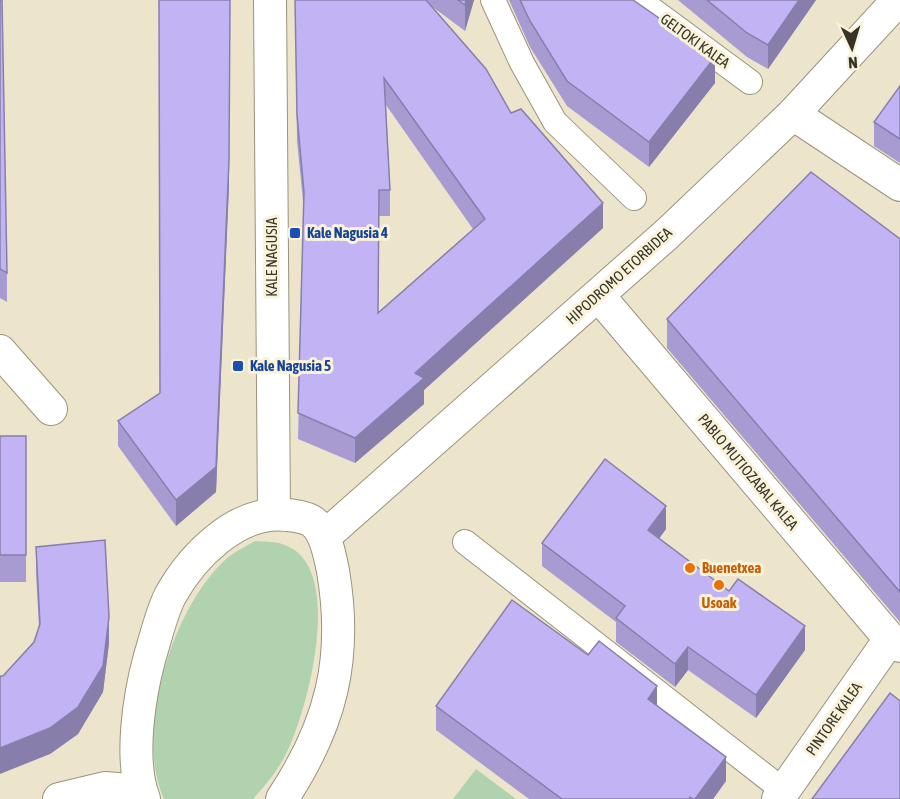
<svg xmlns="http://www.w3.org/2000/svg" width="900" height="799" font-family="'Asap Condensed',sans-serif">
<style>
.green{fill:#b1d2af}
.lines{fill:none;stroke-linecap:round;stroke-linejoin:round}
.pedestrian-casing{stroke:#9a937c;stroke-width:26}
.minor-casing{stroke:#9a937c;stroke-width:34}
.pedestrian{stroke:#fff;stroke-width:24}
.minor{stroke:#fff;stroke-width:32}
.wall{fill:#a79bd2;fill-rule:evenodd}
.shaded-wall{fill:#887eab}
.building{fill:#c2b4f4;stroke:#887eab;stroke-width:1.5;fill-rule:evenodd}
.transit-dot{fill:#1a4fb4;stroke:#faf2d9;stroke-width:2}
.food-dot{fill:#e8710a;stroke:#faf2d9;stroke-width:2}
.labels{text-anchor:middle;stroke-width:6;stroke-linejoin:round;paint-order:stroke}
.street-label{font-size:15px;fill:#363329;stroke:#faf2d9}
.transit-label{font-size:15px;font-weight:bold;fill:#164399;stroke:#faf2d9;text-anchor:start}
.food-label{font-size:15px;font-weight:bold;fill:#c56008;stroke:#faf2d9;text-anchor:start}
</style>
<rect width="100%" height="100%" fill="#ede4cc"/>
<path class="green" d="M255 541C263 542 274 541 282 544 348 563 307 713 286 754 278 770 265 786 253 799H164C133 732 174 600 231 555 238 550 247 546 255 541Z
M476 769 516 799H453Z"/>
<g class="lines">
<g class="pedestrian-casing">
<path id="pedestrian" d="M493 0 522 63 555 122 634 198
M639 0 750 82
M465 542 784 791"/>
</g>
<g class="minor-casing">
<path id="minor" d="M270 0 274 514
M793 114 900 185
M598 295 890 639 900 646
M0 351 51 409
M324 537 667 234 793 114 898 0
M59 799 105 788 141 791
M144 799C129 760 139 696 150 656 156 637 161 614 170 596 192 556 238 509 287 515 295 516 306 517 313 522 326 532 330 556 333 571 348 659 331 725 282 799
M778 799 890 639"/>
</g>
<use href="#pedestrian" class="pedestrian"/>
<use href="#minor" class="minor"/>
</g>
<path class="wall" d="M0 0 7 273V302L0 298Z
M295 0H474L465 31 430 5 511 113 603 228 424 390V404L355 463 298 439 304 211 297 141ZM386 105 473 229 378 313 379 216H390V190Z
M509 0H633L715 83 649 167 567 106 530 47Z
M678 0H816L768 69 747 57Z
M900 86V163L874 146V122Z
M229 185 216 492 176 526 118 446V421L160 393Z
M900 239V622L667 348V319Z
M0 436H26V582H0Z
M666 529 659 538 805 650 756 718 688 670 675 687 616 642V622L542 566V543Z
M36 547 109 643 103 692 78 734 50 754 3 676 34 642 39 628 36 573Z
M436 706H657L726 781 713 799H529L436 730Z"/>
<path class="shaded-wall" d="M230 0 229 185 216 492 176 526V500Z
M466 0H474L465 31V5Z
M799 0H816L768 69V45Z
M715 57V83L649 167V142Z
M603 203V228L424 390V404L355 463V438L415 373Z
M666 506V529L648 554V530Z
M109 617V643L103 692 78 734 50 754 0 774V748Z
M805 626V650L756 718V695Z
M688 647V670L675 687V664Z
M657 686V710L648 699Z
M726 757V781L713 799H695Z"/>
<path class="building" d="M0 0H2L7 273 0 269Z
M159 0H230L229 159 216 467 176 500 118 421 160 393Z
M295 0H426L486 69 511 113 521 109 603 203 415 373 424 378 355 438 298 413 304 192 297 115ZM384 78 485 219 378 313 379 190H390Z
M458 0H466L465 5Z
M520 0H633L715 57 649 142 567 81 530 21Z
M707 0H799L768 45 747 33Z
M900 86V139L874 122Z
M811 172 900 239V592L667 319Z
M0 436H26V555H0Z
M605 459 666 506 648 530 729 591 738 579 805 626 756 695 688 647 675 664 616 618 625 606 542 543Z
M105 540 109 617 103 666 78 707 50 728 0 748V676H3L34 642 40 624 36 547Z
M512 600 588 655 599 641 657 686 648 699 726 757 695 799H693L690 797 689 799H562L436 706Z
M890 693 900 701V799H812Z"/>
<g class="transit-dot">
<rect x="289" y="227" width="12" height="12" rx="3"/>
<rect x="232" y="360" width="12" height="12" rx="3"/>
</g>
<g class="food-dot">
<circle cx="690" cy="568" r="6"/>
<circle cx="719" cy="585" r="6"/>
</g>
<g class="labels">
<g class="street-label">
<text transform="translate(695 41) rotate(36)" y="5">GELTOKI KALEA</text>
<text transform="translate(272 257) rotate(-90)" y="5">KALE NAGUSIA</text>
<text transform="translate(619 276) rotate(-42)" y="5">HIPODROMO ETORBIDEA</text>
<text transform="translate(748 472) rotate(50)" y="5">PABLO MUTIOZABAL KALEA</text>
<text transform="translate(834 719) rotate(-55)" y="5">PINTORE KALEA</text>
</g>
<g class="transit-label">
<text x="307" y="238">Kale Nagusia 4</text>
<text x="250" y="371">Kale Nagusia 5</text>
</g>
<g class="food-label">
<text x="702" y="573">Buenetxea</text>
<text x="719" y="608" text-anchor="middle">Usoak</text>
</g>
</g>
<g transform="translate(852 48) rotate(176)" stroke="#faf2d9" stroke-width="4.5" paint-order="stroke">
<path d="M0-4.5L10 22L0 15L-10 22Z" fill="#363329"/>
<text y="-9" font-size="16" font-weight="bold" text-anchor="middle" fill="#363329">N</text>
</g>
</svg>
